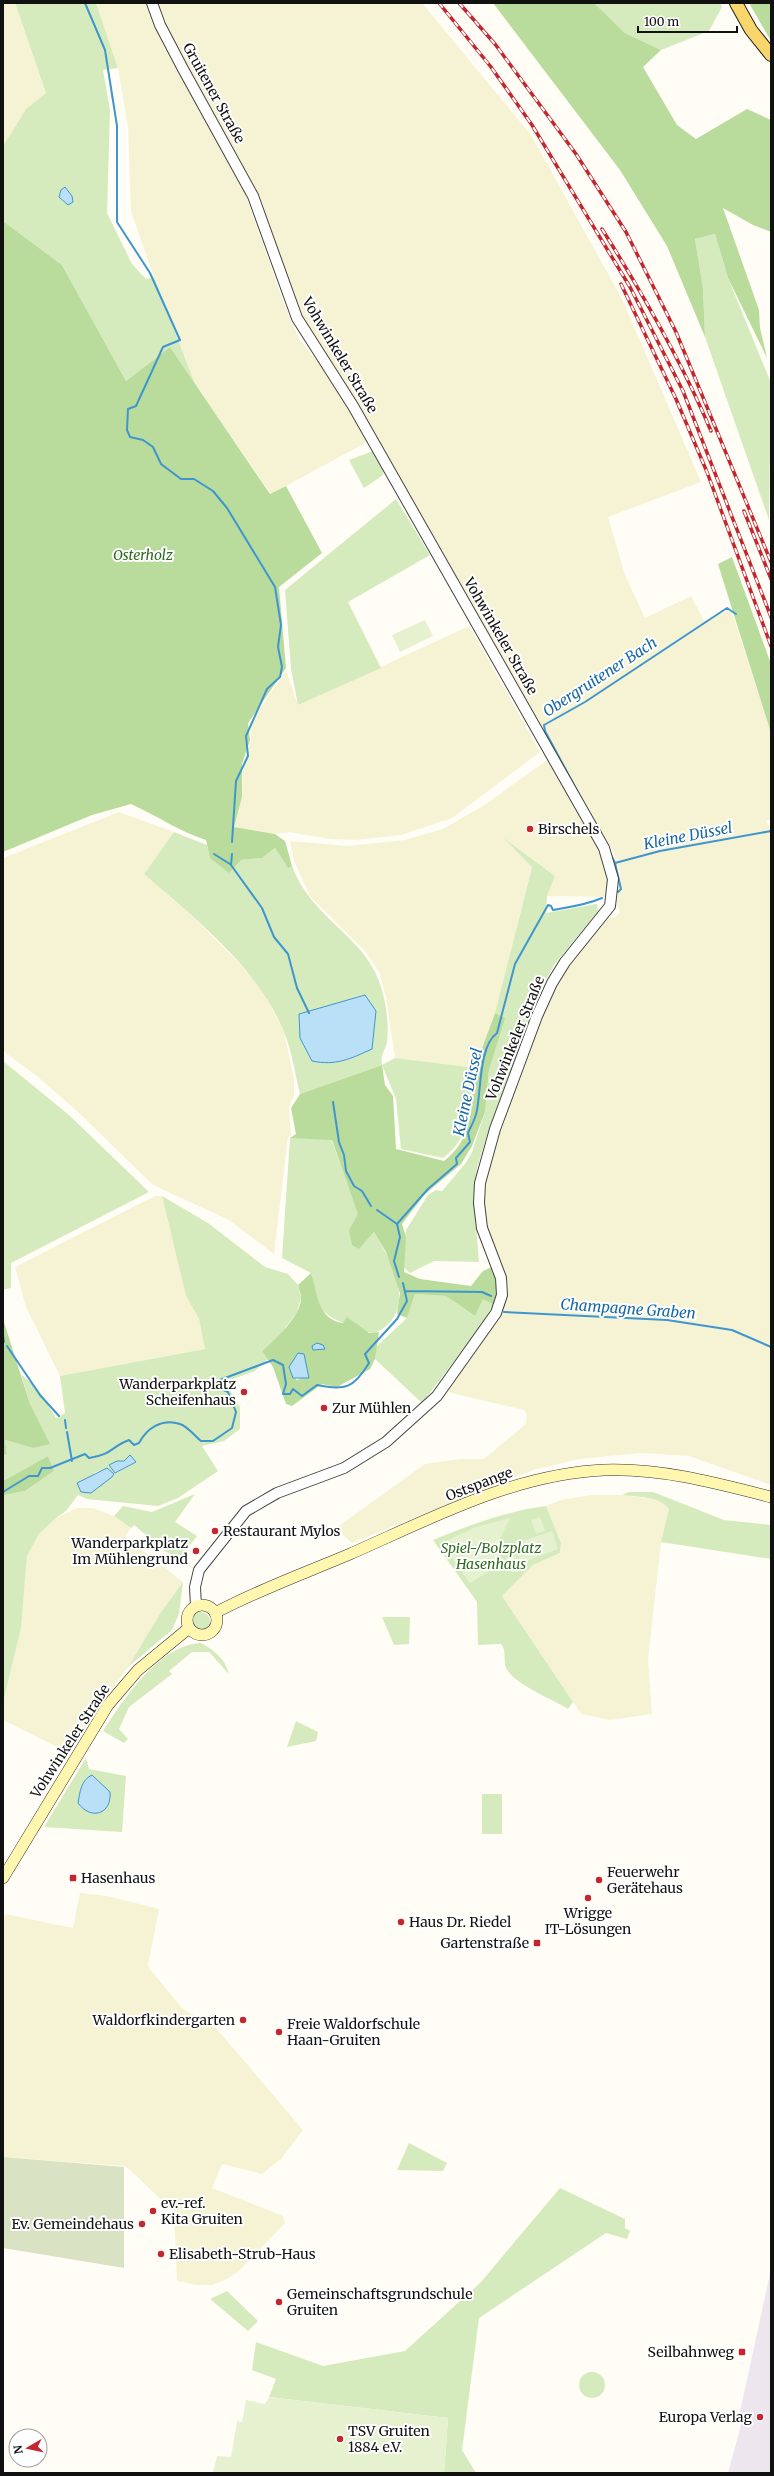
<svg xmlns="http://www.w3.org/2000/svg" width="774" height="2476" font-family="Merriweather,serif">
<style>
.industrial{fill:#eee6ef}
.farmland{fill:#f6f3d4}
.green{fill:#d5ebbd;fill-rule:evenodd}
.forest{fill:#b9dc9c;fill-rule:evenodd}
.cemetery{fill:#d9e3c4}
.pitch{fill:#e6f2cf}
.water{fill:#b9e0f7;stroke:#3f96cf}
.lines{fill:none;stroke-linecap:round;stroke-linejoin:round}
.stream{stroke:#3f96cf;stroke-width:2}
.tertiary-casing{stroke:#444;stroke-width:12}
.secondary-casing{stroke:#333;stroke-width:12}
.primary-casing{stroke:#222;stroke-width:14}
.tertiary{stroke:#fff;stroke-width:10}
.secondary{stroke:#fff6b0;stroke-width:11}
.primary{stroke:#f9d66b;stroke-width:12}
.rail-casing{stroke:#c4262e;stroke-width:3.5}
.rail{stroke:#fff;stroke-width:2;stroke-dasharray:6;stroke-linecap:butt}
.poi-dot{fill:#c4262e;stroke:#fff;stroke-width:1.5}
.labels{text-anchor:middle;stroke-width:4;stroke-linejoin:round;paint-order:stroke}
.street-label{font-size:14px;fill:#111;stroke:#fff}
.park-label{font-size:14px;font-style:italic;fill:#2f6b1f;stroke:#fff}
.poi-label{font-size:14px;fill:#111;stroke:#fff;text-anchor:start}
.water-label{font-size:15px;font-style:italic;fill:#1768a6;stroke:#fff}
</style>
<rect width="100%" height="100%" fill="#fffdf5"/>
<path class="industrial" d="M771 2269V2473H728L741 2425 739 2416Z"/>
<path class="farmland" d="M3 3H15L46 93 26 109 3 146Z
M96 3H148L163 44 244 190 284 304 299 339 326 372 367 442 271 494 195 384 149 263 131 211 128 127 118 68Z
M156 3H422L531 135 622 299 701 482 608 517 625 575 645 618 691 596 704 621 731 609 771 733V819L766 821 771 830V1485L689 1456 641 1453 579 1459 533 1470 352 1543 336 1528 425 1464 460 1459H484L526 1424 527 1415 524 1410 451 1393 449 1388 501 1316 507 1296V1278L488 1233 483 1202 487 1171 495 1139 551 993 564 970 609 917 615 918 620 912 617 906 620 871 613 851 338 371 309 331 293 301 260 205 191 78Z
M467 627H470L540 752 452 818 401 835 356 840 329 839 290 832 275 834 234 827 242 797 243 765 251 742 250 723 286 671 298 705Z
M550 758 599 846 609 874V897L547 896 555 876 507 840 532 866 495 1013 477 1068 395 1058 386 997 380 974 366 952 310 896 294 861 290 841 348 846 405 840 443 829 483 806Z
M119 812 174 832 144 874 196 920 237 961 263 991 284 1032 294 1079V1096L289 1107 291 1135 288 1137 274 1254 229 1220 153 1185 77 1111 38 1077 3 1051V858Z
M155 1196H162L186 1296 199 1319 205 1349 60 1376 26 1307 15 1267Z
M591 1495H622L652 1499 666 1504 669 1509 661 1542 648 1659 652 1714 610 1720 581 1714 502 1596 533 1565 560 1553 561 1543 546 1506 561 1500Z
M77 1508H92L114 1516 131 1528 125 1537 183 1582 161 1612 128 1667 96 1711 69 1753 3 1720V1703L21 1628 27 1556 39 1534 56 1518Z
M80 1893 107 1896 159 1909 148 1965 149 1968 182 2008 193 2015 211 2022 303 2130 281 2159 262 2174 222 2164 212 2188 283 2216 285 2223 238 2272 227 2279 212 2285H196L177 2281 174 2212 129 2169 124 2166 3 2157V1920L5 1914 73 1928Z"/>
<path class="green" d="M15 3H96L118 68 103 70 110 110 107 213 132 264 146 279 154 277 195 384 170 347 126 381 62 265 3 221V146L26 109 46 93Z
M594 3H720L722 7 709 31 661 50 625 33Z
M715 234 728 278 771 383 769 520 705 337 703 288 695 239Z
M373 451 384 469 383 475 364 488 349 460Z
M396 499 430 555 348 602 381 668 298 705 291 669 285 590Z
M174 832 207 845 210 858 241 860 262 858 275 848 288 867 292 866C310 914 353 931 374 970 384 989 390 1020 387 1042 385 1051 380 1055 382 1065L395 1058 477 1068C474 1100 471 1138 443 1158L401 1149 396 1099 382 1065 300 1094C295 1074 292 1051 284 1032 257 966 195 919 144 874Z
M504 838 555 876 547 896 546 913 597 904 598 911 554 965 541 988 487 1135 477 1168 474 1203 479 1262 434 1261 410 1273 402 1266 406 1230 428 1195 436 1190 442 1191 465 1164 472 1152 485 1112 489 1070 504 1018 495 1013 532 867Z
M3 1061 69 1115 149 1192 11 1263V1288L3 1290Z
M290 1138 331 1139 359 1214 349 1230 359 1249 374 1232C389 1257 415 1302 386 1326 374 1337 365 1332 351 1326 338 1320 327 1318 319 1305 313 1296 314 1282 311 1273L282 1258Z
M162 1196 208 1223 265 1267 288 1274 298 1285 301 1298 297 1312 280 1335 262 1351 268 1359 255 1371 225 1382 240 1407V1429L224 1441 202 1446 218 1471 178 1498 158 1506 87 1499 78 1495 66 1511 56 1518 39 1534 27 1556 21 1628 3 1703V1500L5 1495 25 1491 54 1471 48 1456 3 1481V1455L7 1453 5 1440 33 1448 30 1404 21 1374 38 1389 56 1418 65 1413 60 1376 205 1349 199 1319 186 1296ZM128 1457 136 1462 116 1473 121 1460 124 1461ZM107 1468 114 1475 112 1477 91 1493 94 1473Z
M415 1294 446 1296 475 1316 483 1298 493 1304 483 1324 422 1403 375 1359 376 1347 407 1318Z
M629 1492H653L724 1520 771 1525V1559L661 1542 669 1509C660 1496 637 1497 622 1495Z
M195 1494 175 1522 197 1536 180 1558 194 1569 165 1551 134 1525 131 1528 114 1516 123 1506 152 1512Z
M546 1506 561 1543 560 1553 533 1565 502 1596 573 1702 568 1709C552 1699 514 1684 506 1668 503 1661 507 1651 501 1644L478 1645 477 1602 433 1540C470 1525 506 1511 546 1506Z
M183 1582 179 1614 172 1630 128 1667 161 1612Z
M192 1621a9 9 0 1 1 18 0a9 9 0 1 1-18 0Z
M382 1617H410L409 1644 394 1645Z
M201 1643C213 1649 226 1660 229 1674L209 1652H192L169 1671 172 1674 129 1707 119 1729 128 1739 124 1743 103 1731C124 1699 159 1645 201 1643Z
M296 1721 318 1732 316 1741 287 1747Z
M86 1758 89 1769 126 1776 122 1832 44 1827Z
M482 1794H502V1834H482Z
M409 2143 447 2163 443 2171 397 2170Z
M560 2188 625 2219V2228L630 2231 627 2239 606 2233 479 2318 462 2450 476 2473H444L448 2418 269 2397 276 2379 252 2370 256 2342 323 2366 405 2351 481 2282Z
M227 2291 258 2321 248 2331 210 2299Z
M579 2385a13 13 0 1 1 26 0a13 13 0 1 1-26 0Z"/>
<path class="forest" d="M493 3H594L625 33 661 50 643 67 677 125 696 139 747 109 771 120V232L753 225 723 208 759 310 760 328 767 358 728 278 715 234 695 239 703 288 705 337 667 246 620 170Z
M749 3H771V41Z
M3 221 62 265 126 381 170 347 270 494 286 486 322 553 279 587 286 668 248 723 250 740 242 764V797L234 827 275 834 285 841 292 866 288 868 275 848 262 858 241 860 229 873 210 858 206 840C180 832 156 815 131 804L92 815 3 852Z
M732 557 771 664V733L718 564Z
M495 1013 505 1018 489 1070 485 1112 472 1146 461 1164 425 1194 402 1224 406 1237 404 1272 420 1279 471 1286 483 1271 494 1266 497 1292 493 1304 483 1299 475 1316 446 1296 415 1294 407 1318 397 1314 400 1293 386 1252 374 1232 359 1249 352 1245 349 1230 358 1214 332 1140 290 1138 296 1134 291 1108 300 1094 382 1065 385 1085 393 1096 396 1149 444 1161C475 1138 470 1103 477 1069 480 1050 489 1031 495 1013Z
M311 1273C317 1291 317 1320 343 1323L347 1317 369 1333 379 1332 375 1359 370 1369 337 1387 322 1384 292 1406 286 1404 273 1367 262 1351C275 1340 301 1316 301 1298 301 1294 299 1289 298 1285ZM304 1354 306 1366 300 1379 296 1380 292 1362Z
M3 1319 30 1404 50 1444 33 1448 5 1440 7 1454 3 1455Z
M48 1456 54 1471 25 1491 5 1495 3 1500V1481Z"/>
<path class="cemetery" d="M3 2157 124 2167V2268L3 2248Z"/>
<path class="pitch" d="M425 620 433 636 400 652 392 635Z
M540 1517 545 1531 536 1534 531 1520Z
M510 1518 500 1539 493 1569 470 1583 441 1543 476 1527Z
M552 1531 558 1549 521 1563 514 1544Z
M515 1555 520 1571 512 1573 507 1558Z
M269 2397 448 2418 444 2473H213L217 2456 231 2457 237 2421 242 2422 246 2400 265 2404Z"/>
<path class="water" d="M65 187 72 196 73 202 68 205 59 197 61 190Z
M365 995 376 1011 372 1049C350 1059 336 1066 312 1061L300 1038 299 1014Z
M317 1343 323 1345 325 1349 313 1350 312 1346Z
M298 1353 304 1354 309 1378H293L289 1367Z
M130 1455 136 1462 115 1473 109 1465 117 1461H124Z
M107 1468 114 1474 112 1477 91 1493 81 1492 77 1483Z
M92 1775 110 1792C112 1814 91 1821 78 1803 80 1792 81 1780 92 1775Z"/>
<g class="lines">
<path class="stream" d="M85 3 105 50 117 126V222L150 273 180 340 163 347 136 406 128 409 127 430 130 437 143 440 153 447 161 464 181 479H194L213 491 227 508 275 587 281 625 278 647 282 667 280 677 267 689 246 736 248 756 236 781 232 842
M581 798 545 731 544 725 585 702 727 608 736 614
M610 853 615 863
M214 854 230 864
M232 854 231 865 262 908 274 937 288 954 297 988 309 1013
M618 892 621 889 615 863 660 851 771 831
M333 1102 339 1142 344 1155 346 1171 354 1186 362 1191 371 1206
M377 1210 397 1224
M399 1277 394 1261 400 1237 397 1224 428 1189 457 1164 456 1158 470 1142 468 1133C471 1126 476 1118 477 1110 481 1090 479 1046 497 1033L515 964 548 905 551 906 553 910C570 907 586 905 602 898
M405 1291 482 1292 491 1296
M504 1312 667 1320 732 1330 771 1347
M3 1335 4 1342
M7 1346 40 1395 59 1416
M65 1420 66 1428
M67 1432 72 1461
M3 1492 29 1476H38L42 1468H50L85 1454 89 1458C112 1455 112 1446 129 1440L134 1445 139 1443C147 1428 162 1418 180 1424 187 1426 195 1436 201 1441H213L232 1428 236 1412 228 1392 217 1387V1381L273 1360 283 1365 286 1384 283 1394H290L293 1389 302 1396 317 1385C345 1391 354 1388 369 1363L365 1354 397 1319 407 1301 403 1283"/>
<g class="tertiary-casing">
<path id="tertiary" d="M152 3 160 25 183 69 253 196 297 318 353 406 604 848 613 879 610 906 565 962 552 983 537 1016 495 1129 480 1183 479 1203 482 1228 501 1278 502 1295 496 1313 437 1396 386 1442 344 1468 277 1493 246 1511 199 1570 195 1587 196 1606"/>
</g>
<g class="secondary-casing">
<path id="secondary" d="M187 1620a15 15 0 1 1 30 0a15 15 0 1 1-30 0Z
M215 1613C258 1590 305 1573 350 1554 432 1518 514 1474 604 1470 661 1468 716 1483 771 1497
M3 1878 108 1705 138 1670 189 1628"/>
</g>
<g class="primary-casing">
<path id="primary" d="M736 3 751 30 771 55"/>
</g>
<use href="#tertiary" class="tertiary"/>
<use href="#secondary" class="secondary"/>
<use href="#primary" class="primary"/>
<g class="rail-casing">
<path id="rail" d="M439 3 491 67 532 125 630 287 683 391 771 617
M459 3 495 44 576 154 626 232 676 332 771 562
M602 229C643 294 681 360 711 431
M621 284 676 399 707 472 771 646
M744 511 771 579"/>
</g>
<use href="#rail" class="rail"/>
</g>
<g class="poi-dot">
<circle cx="530" cy="829" r="4"/>
<circle cx="244" cy="1392" r="4"/>
<circle cx="324" cy="1408" r="4"/>
<circle cx="215" cy="1531" r="4"/>
<circle cx="196" cy="1551" r="4"/>
<rect x="69" y="1874" width="8" height="8" rx="2"/>
<circle cx="599" cy="1880" r="4"/>
<circle cx="588" cy="1898" r="4"/>
<circle cx="401" cy="1922" r="4"/>
<rect x="533" y="1939" width="8" height="8" rx="2"/>
<circle cx="243" cy="2020" r="4"/>
<circle cx="279" cy="2032" r="4"/>
<circle cx="153" cy="2211" r="4"/>
<circle cx="142" cy="2224" r="4"/>
<circle cx="161" cy="2254" r="4"/>
<circle cx="279" cy="2302" r="4"/>
<rect x="738" y="2348" width="8" height="8" rx="2"/>
<circle cx="760" cy="2417" r="4"/>
<circle cx="340" cy="2439" r="4"/>
</g>
<g class="labels">
<g class="street-label">
<text transform="translate(214 93) rotate(61)" y="5">Gruitener Straße</text>
<text transform="translate(340 355) rotate(59)" y="5">Vohwinkeler Straße</text>
<text transform="translate(501 636) rotate(60)" y="5">Vohwinkeler Straße</text>
<text transform="translate(515 1038) rotate(-68)" y="5">Vohwinkeler Straße</text>
<text transform="translate(479 1484) rotate(-21)" y="5">Ostspange</text>
<text transform="translate(70 1741) rotate(-57)" y="5">Vohwinkeler Straße</text>
</g>
<g class="park-label">
<text x="143" y="560">Osterholz</text>
<text x="491" y="1553">Spiel-/Bolzplatz<tspan x="491" dy="16">Hasenhaus</tspan></text>
</g>
<g class="poi-label">
<text x="538" y="834">Birschels</text>
<text x="236" y="1389" text-anchor="end">Wanderparkplatz<tspan x="236" dy="16">Scheifenhaus</tspan></text>
<text x="332" y="1413">Zur Mühlen</text>
<text x="223" y="1536">Restaurant Mylos</text>
<text x="188" y="1548" text-anchor="end">Wanderparkplatz<tspan x="188" dy="16">Im Mühlengrund</tspan></text>
<text x="607" y="1877">Feuerwehr<tspan x="607" dy="16">Gerätehaus</tspan></text>
<text x="81" y="1883">Hasenhaus</text>
<text x="588" y="1918" text-anchor="middle">Wrigge<tspan x="588" dy="16">IT-Lösungen</tspan></text>
<text x="409" y="1927">Haus Dr. Riedel</text>
<text x="529" y="1948" text-anchor="end">Gartenstraße</text>
<text x="235" y="2025" text-anchor="end">Waldorfkindergarten</text>
<text x="287" y="2029">Freie Waldorfschule<tspan x="287" dy="16">Haan-Gruiten</tspan></text>
<text x="161" y="2208">ev.-ref.<tspan x="161" dy="16">Kita Gruiten</tspan></text>
<text x="134" y="2229" text-anchor="end">Ev. Gemeindehaus</text>
<text x="169" y="2259">Elisabeth-Strub-Haus</text>
<text x="287" y="2299">Gemeinschaftsgrundschule<tspan x="287" dy="16">Gruiten</tspan></text>
<text x="734" y="2357" text-anchor="end">Seilbahnweg</text>
<text x="752" y="2422" text-anchor="end">Europa Verlag</text>
<text x="348" y="2436">TSV Gruiten<tspan x="348" dy="16">1884 e.V.</tspan></text>
</g>
<g class="water-label">
<text transform="translate(600 677) rotate(-33)" y="5">Obergruitener Bach</text>
<text transform="translate(688 836) rotate(-11)" y="5">Kleine Düssel</text>
<text transform="translate(468 1092) rotate(-78)" y="5">Kleine Düssel</text>
<text transform="translate(628 1309) rotate(4)" y="5">Champagne Graben</text>
</g>
</g>
<rect width="774" height="2476" fill="none" stroke="#111111" stroke-width="8"/>
<g transform="translate(28 2448) rotate(261)"><circle r="19" fill="#ffffff" stroke="#a0a0a0"/>
<path d="M0-3L7 15L0 10L-7 15Z" fill="#c4262e"/>
<text y="-6" font-size="11" font-weight="bold" text-anchor="middle" fill="#111111">N</text>
</g>
<path d="M638 26v6h99v-6" fill="none" stroke="#111111" stroke-width="2"/>
<text x="644" y="26" font-size="12" fill="#111111" stroke="#ffffff" stroke-width="3" paint-order="stroke">100 m</text>
</svg>
